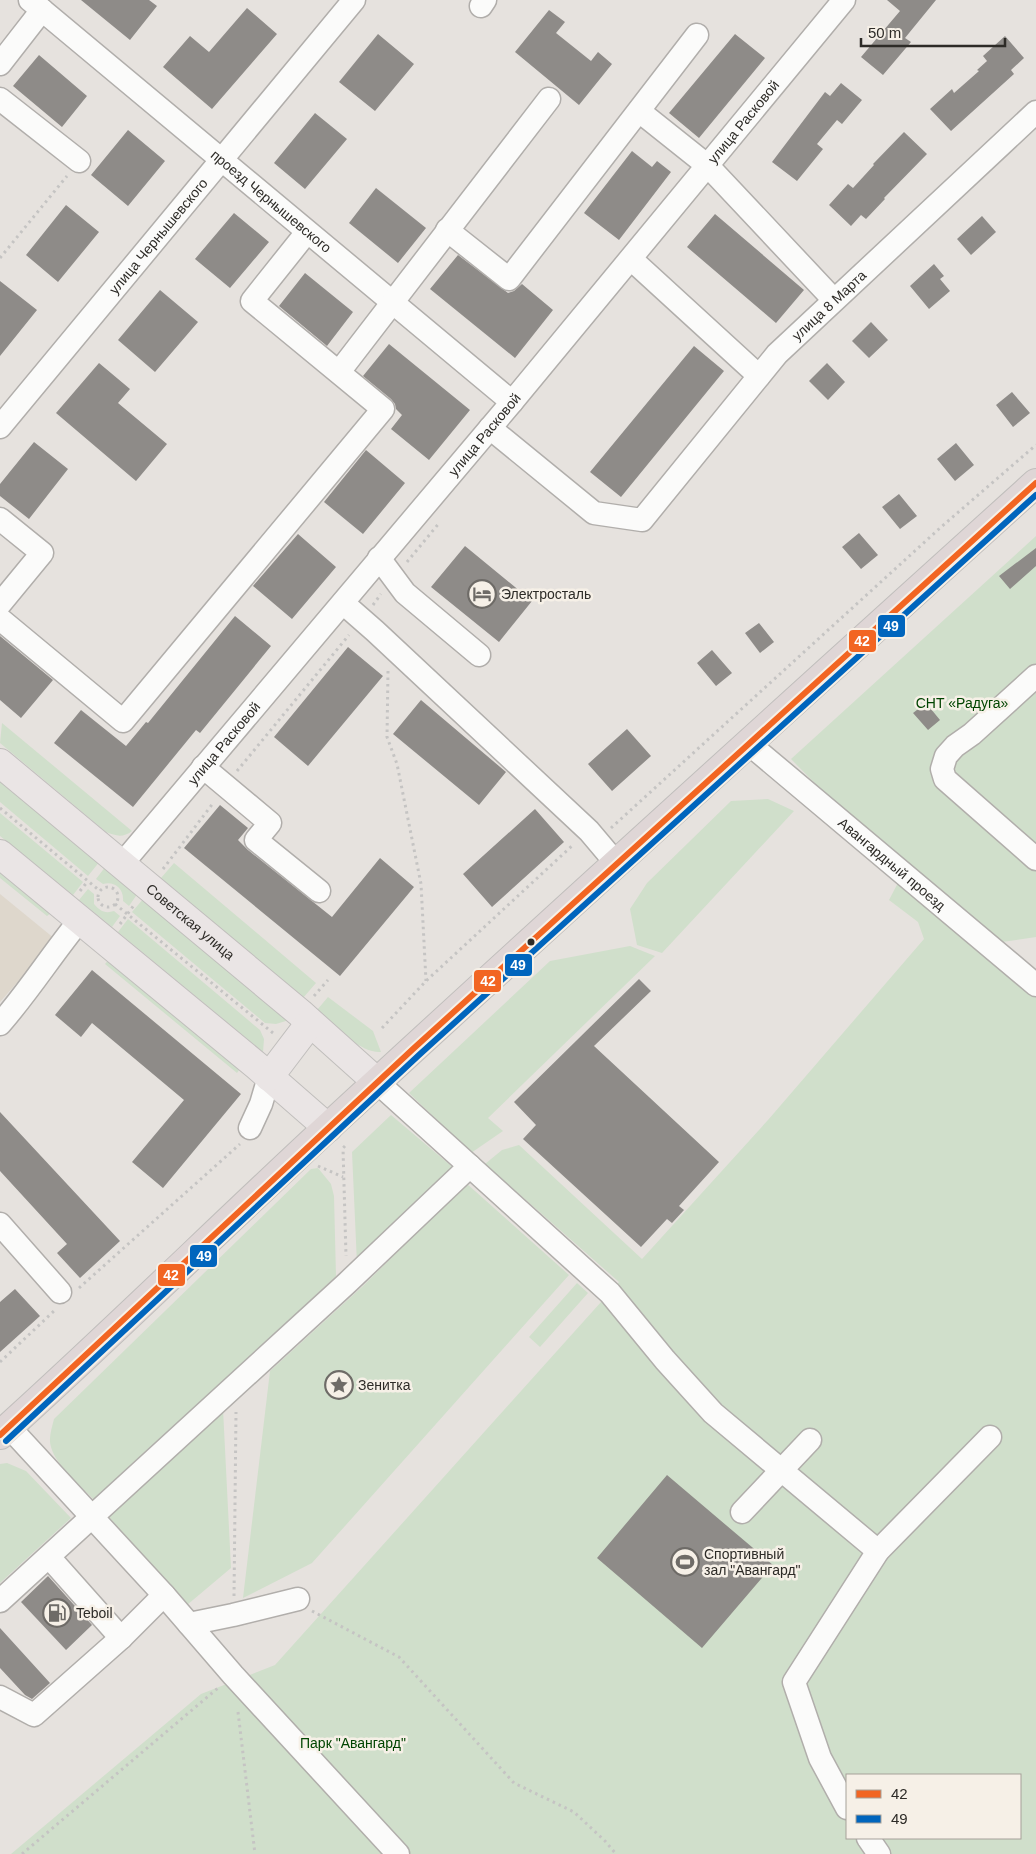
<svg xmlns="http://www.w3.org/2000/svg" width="1036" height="1854" font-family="Helvetica,sans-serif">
<rect width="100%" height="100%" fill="#e6e2de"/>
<path fill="#ded7cc" d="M0,894L55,939L0,1002Z"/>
<path fill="#d0dfcb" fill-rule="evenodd" d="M1036,536V937L1002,942L850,819L791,759Z
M2,723L132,831C123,838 116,836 106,832L0,743Z
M0,778L100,861L88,876L0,802Z
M768,799L794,811L662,953L637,945L630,909L647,883L731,801Z
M0,813L83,882L73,895L0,836Z
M174,863L316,983L303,998L161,878Z
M106,866L138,893L129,906L123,901C124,889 115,881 103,884L96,879Z
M0,871L51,913L47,916L0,878Z
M900,879L1036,994V1854H11L201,1694L275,1665L619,1282L485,1164L502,1150L519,1145L642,1259L768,1120L924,939L918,922L889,900ZM847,1775H1020V1838H847Z
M88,889L94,894V904C100,911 105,914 114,911L120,916L112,927L79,900Z
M144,898L289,1020L276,1024L265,1023L132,912Z
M128,919L260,1030L264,1039L263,1052L118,932Z
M630,946L655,956L488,1118L503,1131L471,1153L409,1093L550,961Z
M110,958L242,1066L237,1073L105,964Z
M328,997L373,1031L381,1052C360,1054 332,1023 317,1010Z
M391,1115L456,1170L357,1264L352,1152Z
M318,1168L331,1184L334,1196L336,1276L96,1502C82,1487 56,1466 51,1447C48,1438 52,1428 54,1419L311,1169Z
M466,1183L569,1275L312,1563L243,1598L270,1371L363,1286Z
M577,1283L588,1293L540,1347L529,1337Z
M223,1409L231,1568L187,1605L108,1516Z
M7,1463L26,1471L71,1518L0,1583V1464Z"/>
<path fill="#8e8b88" d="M81,0H149L157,6L130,40Z
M887,0H936L905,38L911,42L883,75L861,57L900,11Z
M247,8L277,34L212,109L163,67L190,36L209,52Z
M549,10L565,22L556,33L591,61L598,52L612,64L579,105L515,52Z
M378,34L414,64L375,111L339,82Z
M735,34L765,58L699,138L669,113Z
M1005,36L1024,58L1011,70L1014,74L951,131L930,109L952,89L954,93L979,71L977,70L987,61L983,56Z
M39,55L87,96L62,127L13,86Z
M841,83L862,100L842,124L837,120L817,144L823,149L797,181L772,162L825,92L830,96Z
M315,113L347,139L305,189L274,163Z
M128,130L165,161L128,206L91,175Z
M904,132L927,154L884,198L885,199L866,219L861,215L851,226L829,205L848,184L853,188L874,165L873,164Z
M632,151L652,167L657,161L671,172L619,240L584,213Z
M376,188L426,228L398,263L349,223Z
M66,205L99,232L58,282L26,255Z
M234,213L269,242L230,288L195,259Z
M715,214L804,290L776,323L687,247Z
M982,216L996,232L971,255L957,239Z
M458,255L508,293L514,291L522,284L553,310L515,358L430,289Z
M934,264L944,276L940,279L950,291L929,309L910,286Z
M305,273L353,312L327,346L279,306Z
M0,281L37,310L0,356Z
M160,290L198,322L155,372L118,340Z
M871,322L888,340L869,358L852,341Z
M389,344L470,410L429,460L391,429L402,415L396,409L395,404L391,399L363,376Z
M694,346L724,371L621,497L590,472Z
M99,363L130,389L118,403L167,444L136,481L56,413Z
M827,363L845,382L828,400L809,381Z
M1012,392L1030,413L1013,427L996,405Z
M34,442L68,469L29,519L0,496V484Z
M956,443L974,465L955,481L937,459Z
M366,450L405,483L363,534L324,502Z
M899,494L917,516L900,529L882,507Z
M859,533L878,555L861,569L842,547Z
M298,534L336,567L292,619L253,586Z
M465,546L532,601L499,642L431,587Z
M1036,548V566L1010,589L999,576Z
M235,616L271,646L200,733L196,730L133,807L54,743L81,710L126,746L146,722L148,723Z
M759,623L774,642L760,653L745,633Z
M0,636L53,680L21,718L0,700Z
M348,647L383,676L308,766L274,737Z
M712,650L732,673L716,686L697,663Z
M421,700L506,772L479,805L393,734Z
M926,703L940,720L928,730L913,713Z
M627,729L651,756L612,791L588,764Z
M220,805L248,828L238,840L248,850L332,917L380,858L414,887L340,976L184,848Z
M535,809L564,842L492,907L463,874Z
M92,970L241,1094L163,1188L132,1162L184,1100L92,1023L81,1037L55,1015Z
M639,979L651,991L594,1046L719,1162L679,1206L684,1210L672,1223L667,1219L641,1247L523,1139L536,1125L514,1102Z
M0,1112L120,1241L80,1278L57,1253L67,1244L0,1171Z
M15,1289L40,1316L0,1352V1302Z
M667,1475L773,1565L702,1648L597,1558Z
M48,1576L92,1625L66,1650L21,1602Z
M0,1628L50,1683L32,1699L25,1695L0,1668Z"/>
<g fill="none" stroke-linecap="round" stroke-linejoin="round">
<defs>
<g id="minor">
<path id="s1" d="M30,0L512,402"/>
<path d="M481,6L485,0"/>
<path d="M0,64L42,10"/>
<path d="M0,99L79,161"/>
<path d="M639,111L708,166L834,300"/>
<path d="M447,230L509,279L697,35"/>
<path d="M631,259L759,376"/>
<path d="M339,372L549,99"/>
<path id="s2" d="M0,427L354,0"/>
<path id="s3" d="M490,428L594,513L642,520L777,354L1036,112"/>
<path d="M0,519L42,553L0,604"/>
<path d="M379,558L405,593L479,655"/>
<path d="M343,603L375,631L589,831L616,863"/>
<path d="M0,619L123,721L383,409L252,301L307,232"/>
<path d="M1036,676L972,734L955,746L946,756L942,769L945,779L1036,859"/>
<path id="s4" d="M748,743L1036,985"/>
<path d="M203,767L270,823L256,840L319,891"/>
<path id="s5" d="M122,864L512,402L844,0"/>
<path d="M0,1024C29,991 52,954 80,920"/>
<path d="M377,1082L610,1293L665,1360L713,1413L878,1551"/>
<path d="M250,1128L261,1104L269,1077"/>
<path d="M0,1224L60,1292"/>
<path d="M9,1427L164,1595L233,1675L398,1854"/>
<path d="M742,1512L810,1440"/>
<path d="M49,1557L121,1638"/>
<path d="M0,1601L347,1283L470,1166"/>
<path d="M189,1624L233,1615L298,1599"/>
<path d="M0,1697L34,1715L121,1638L164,1595"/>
<path d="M847,1808L820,1758L794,1682L878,1551L990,1437"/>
<path d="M868,1838L879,1854"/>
</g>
<g id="major">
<path id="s6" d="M0,763L300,1013L377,1082"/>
<path d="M0,854L257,1066L328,1128"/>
<path d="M269,1077L310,1023"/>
</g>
<path id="highway" d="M0,1435C110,1336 216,1231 325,1130C560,913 798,698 1036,483"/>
</defs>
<use href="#minor" stroke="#b1aeab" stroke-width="25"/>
<use href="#major" stroke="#c0bebc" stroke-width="30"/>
<use href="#highway" stroke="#c0bebc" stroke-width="30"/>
<path stroke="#c5c4c3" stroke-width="3" stroke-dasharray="2.5 4" stroke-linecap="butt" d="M0,258L67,176
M407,562L440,522
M373,605L381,594
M388,671L387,737L397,764L421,884L426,981
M237,771L349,635
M0,808L100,891
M611,828L940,528L1036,445
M163,869L214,802
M98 897a10 10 0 1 1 20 0a10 10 0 1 1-20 0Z
M80,891L88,881
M115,904L273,1033
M120,924L134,905
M314,996L328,980
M382,1028L426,981L574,844
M345,1146L343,1148L346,1256
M318,1166L343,1177
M79,1288L240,1144
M0,1362L54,1311
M234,1596L236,1412
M312,1611L399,1657L514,1783L574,1812L605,1841L616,1854
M238,1712L255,1854
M22,1854L218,1688"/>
<use href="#minor" stroke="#fbfbfa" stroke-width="22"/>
<use href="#major" stroke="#eae5e5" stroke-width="28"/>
<use href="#highway" stroke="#dfd6d6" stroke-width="28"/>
<defs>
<path id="bus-1" d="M0,1435L413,1049L1036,483"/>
<path id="bus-2" d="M6,1441L419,1055L1036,495"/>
</defs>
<use href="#bus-1" stroke="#f6f0e7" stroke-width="10"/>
<use href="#bus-2" stroke="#f6f0e7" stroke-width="10"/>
<use href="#bus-1" stroke="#f26522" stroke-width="6"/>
<use href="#bus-2" stroke="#0065bd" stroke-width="6"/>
</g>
<defs>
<symbol id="hotel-ring" viewBox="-11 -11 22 22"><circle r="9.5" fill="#f6f0e7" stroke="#6e6b67" stroke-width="1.5"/><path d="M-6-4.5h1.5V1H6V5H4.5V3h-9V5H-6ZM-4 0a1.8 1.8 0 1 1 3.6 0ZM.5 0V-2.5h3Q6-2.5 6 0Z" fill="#6e6b67"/></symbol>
<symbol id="sight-ring" viewBox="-11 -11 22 22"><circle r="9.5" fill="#f6f0e7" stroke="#6e6b67" stroke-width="1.5"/><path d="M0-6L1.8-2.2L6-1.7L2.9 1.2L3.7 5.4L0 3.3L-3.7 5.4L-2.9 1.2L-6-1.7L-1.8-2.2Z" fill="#6e6b67"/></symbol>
<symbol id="stadium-ring" viewBox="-11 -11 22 22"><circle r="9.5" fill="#f6f0e7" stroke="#6e6b67" stroke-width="1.5"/><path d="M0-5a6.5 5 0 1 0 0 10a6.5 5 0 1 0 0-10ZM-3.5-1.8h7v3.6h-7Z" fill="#6e6b67"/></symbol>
<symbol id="fuel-ring" viewBox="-11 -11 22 22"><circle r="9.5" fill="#f6f0e7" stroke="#6e6b67" stroke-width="1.5"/><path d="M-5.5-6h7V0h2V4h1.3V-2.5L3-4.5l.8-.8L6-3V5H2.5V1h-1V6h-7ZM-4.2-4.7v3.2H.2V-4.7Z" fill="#6e6b67"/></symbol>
</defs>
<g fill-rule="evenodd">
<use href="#hotel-ring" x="466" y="578" width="32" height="32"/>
<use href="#sight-ring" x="323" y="1369" width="32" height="32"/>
<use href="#stadium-ring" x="669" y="1546" width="32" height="32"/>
<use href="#fuel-ring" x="41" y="1597" width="32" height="32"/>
</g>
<circle fill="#2d2b27" stroke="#f6f0e7" stroke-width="2" cx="531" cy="942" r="4.5"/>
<g text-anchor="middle" stroke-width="5" stroke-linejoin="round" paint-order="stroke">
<g font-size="14" fill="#2d2b27" stroke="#f6f0e7">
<text dy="5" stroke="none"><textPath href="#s5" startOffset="968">улица Расковой</textPath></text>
<text dy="5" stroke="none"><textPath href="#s1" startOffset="314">проезд Чернышевского</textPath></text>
<text dy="5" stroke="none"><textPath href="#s2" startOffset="248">улица Чернышевского</textPath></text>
<text dy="5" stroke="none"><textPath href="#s3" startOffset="468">улица 8 Марта</textPath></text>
<text dy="5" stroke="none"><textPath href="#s5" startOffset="562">улица Расковой</textPath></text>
<text dy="5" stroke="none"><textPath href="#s5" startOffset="158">улица Расковой</textPath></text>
<text dy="5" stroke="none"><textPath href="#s4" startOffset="188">Авангардный проезд</textPath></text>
<text dy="5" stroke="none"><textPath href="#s6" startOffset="248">Советская улица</textPath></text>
</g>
<g font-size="14" fill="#2d2b27" stroke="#f6f0e7" text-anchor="start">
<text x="501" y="599">Электросталь</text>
<text x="358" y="1390">Зенитка</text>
<text x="704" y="1559">Спортивный<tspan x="704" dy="16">зал "Авангард"</tspan></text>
<text x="76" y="1618">Teboil</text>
</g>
<g font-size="14" fill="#004401" stroke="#f6f0e7">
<text x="962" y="708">СНТ «Радуга»</text>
<text x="353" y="1748">Парк "Авангард"</text>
</g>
</g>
<g stroke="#f6f0e7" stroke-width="2">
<rect x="877" y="614" width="29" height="24" rx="5" fill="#0065bd"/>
<rect x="848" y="629" width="29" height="24" rx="5" fill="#f26522"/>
<rect x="504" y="953" width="29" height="24" rx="5" fill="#0065bd"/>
<rect x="473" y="969" width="29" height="24" rx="5" fill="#f26522"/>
<rect x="189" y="1244" width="29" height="24" rx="5" fill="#0065bd"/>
<rect x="157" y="1263" width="29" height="24" rx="5" fill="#f26522"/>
</g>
<g font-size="14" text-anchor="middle" font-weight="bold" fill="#fff">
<text x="891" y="631">49</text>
<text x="862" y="646">42</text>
<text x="518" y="970">49</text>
<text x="488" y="986">42</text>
<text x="204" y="1261">49</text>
<text x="171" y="1280">42</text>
</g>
<rect x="846" y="1774" width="175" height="65" fill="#f6f0e7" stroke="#a6a19a"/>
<rect x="856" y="1790" width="25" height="8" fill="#f26522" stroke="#a6a19a"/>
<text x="891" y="1799" font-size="15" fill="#2d2b27">42</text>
<rect x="856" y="1815" width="25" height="8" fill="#0065bd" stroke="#a6a19a"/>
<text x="891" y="1824" font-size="15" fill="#2d2b27">49</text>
<path d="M861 38v8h144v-8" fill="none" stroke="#2d2b27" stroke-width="2.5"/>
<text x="868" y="38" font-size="15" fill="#2d2b27" stroke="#f6f0e7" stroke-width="4" paint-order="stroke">50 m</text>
</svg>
